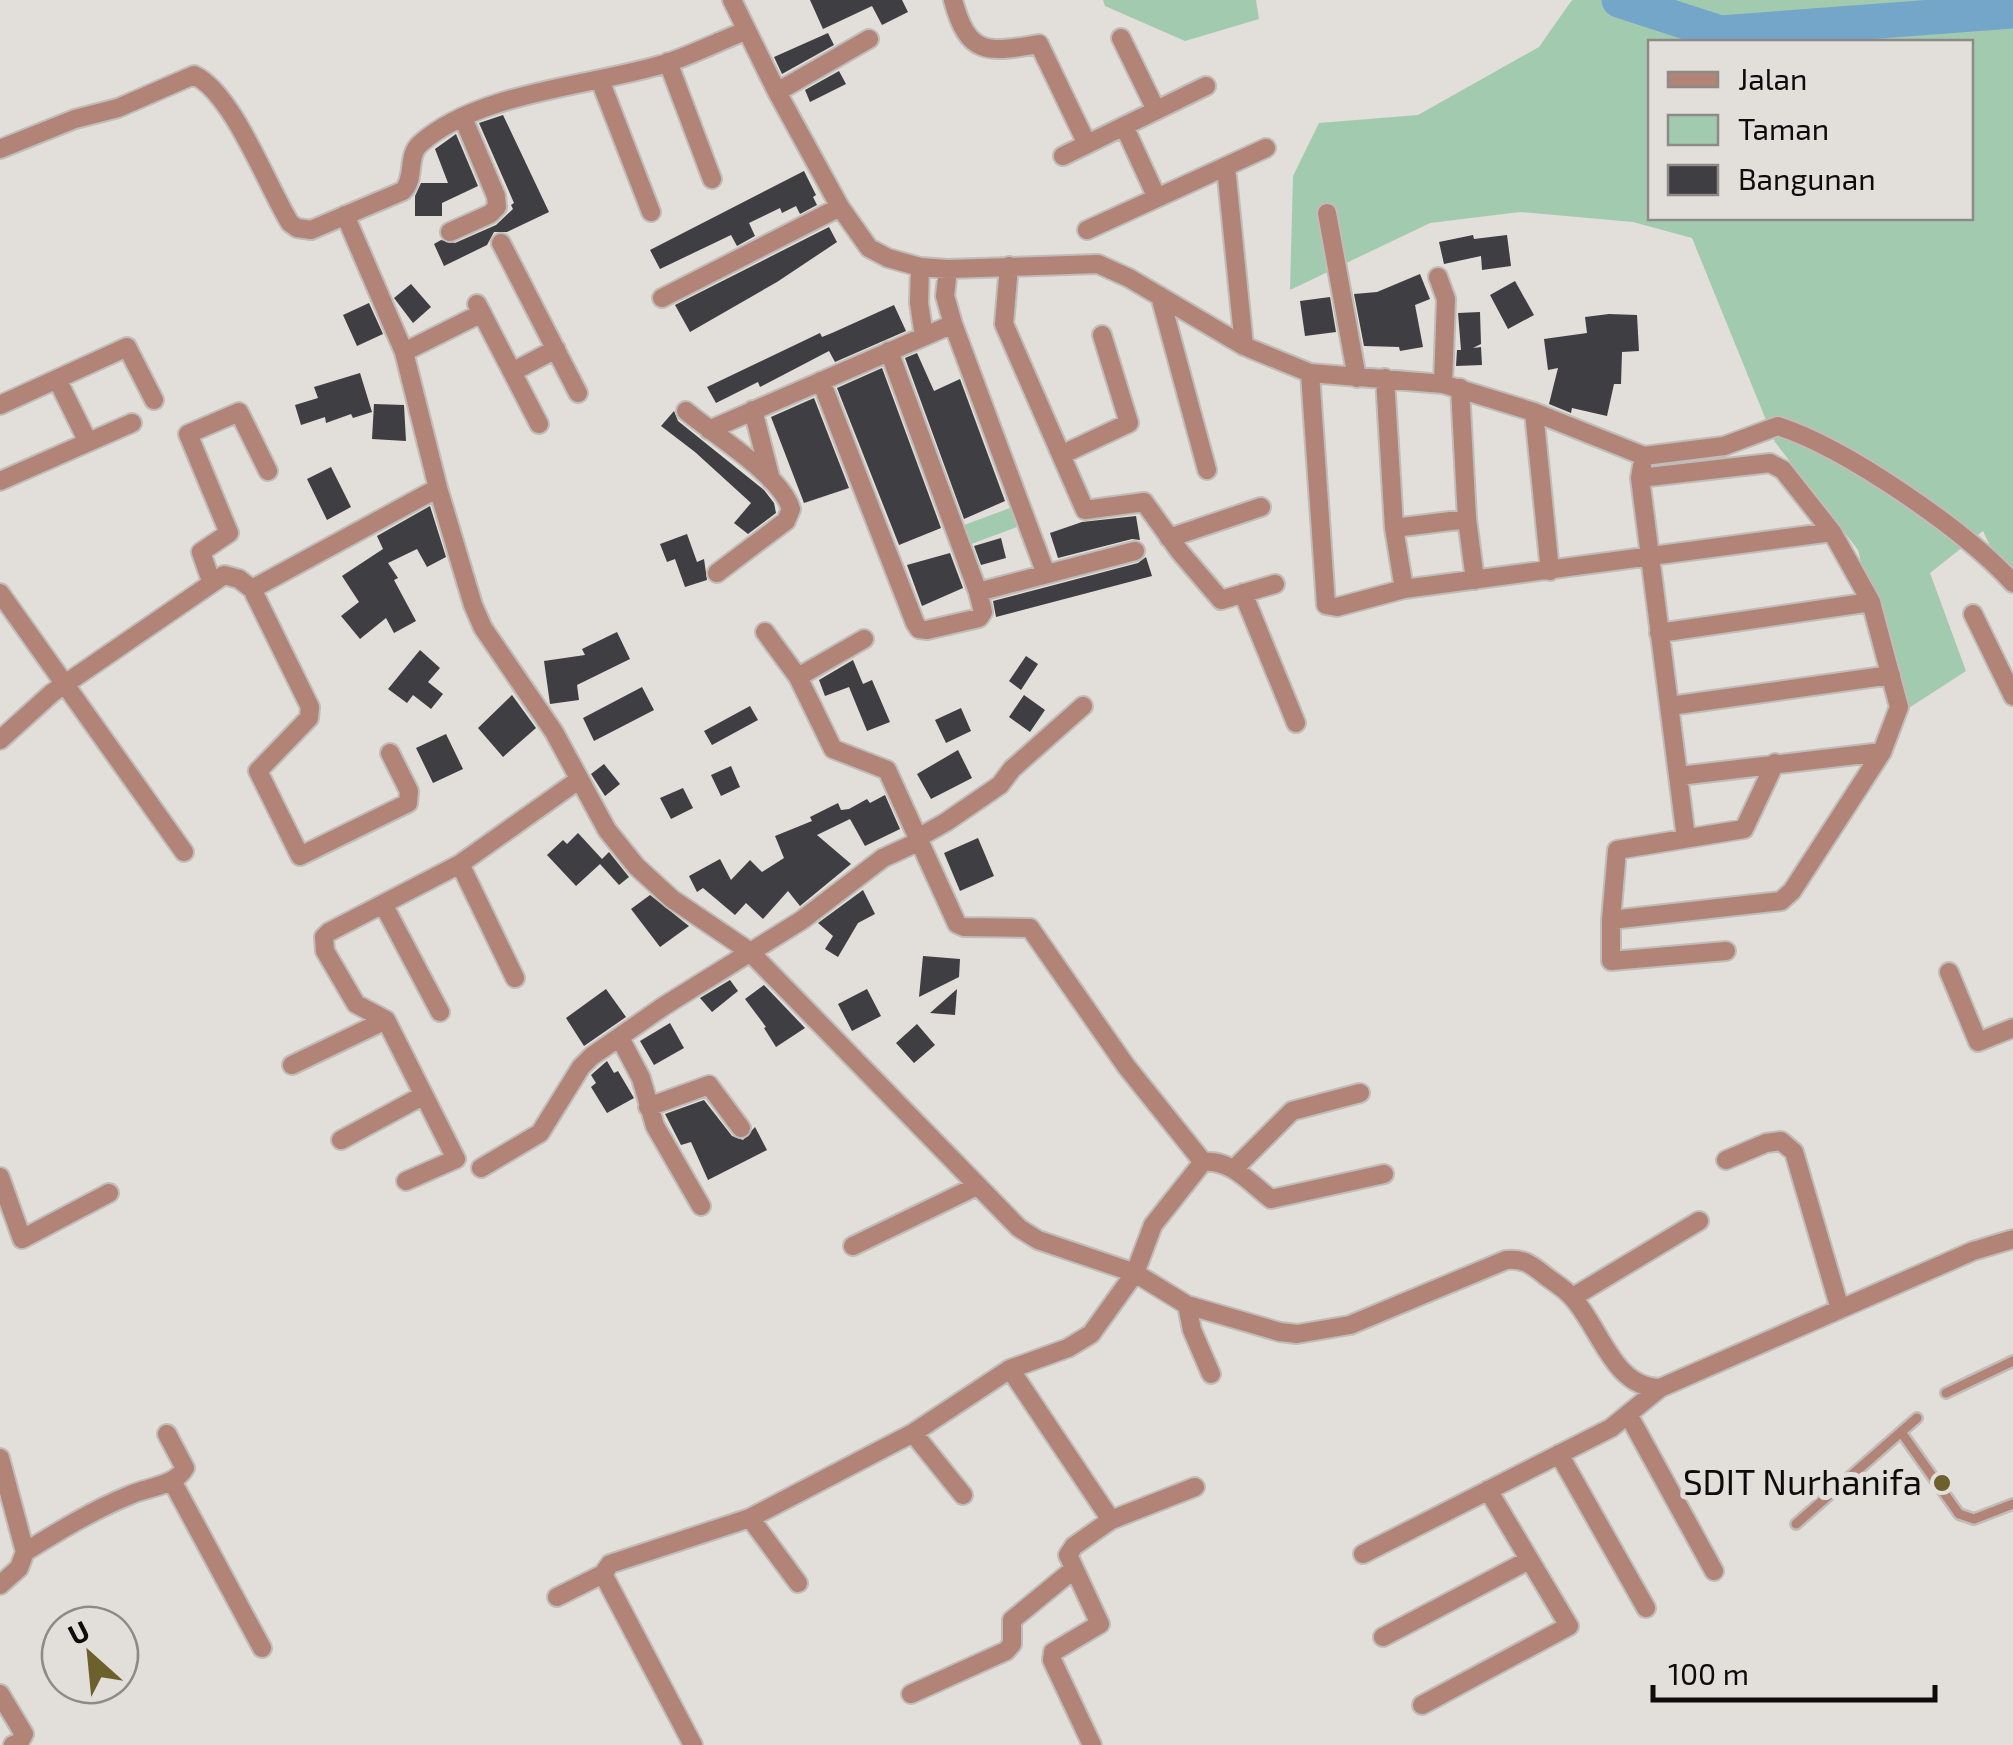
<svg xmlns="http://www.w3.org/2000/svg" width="2013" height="1745" font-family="'Exo 2',sans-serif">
<rect width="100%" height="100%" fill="#e2ded9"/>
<path fill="#a2caaf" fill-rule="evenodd" d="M1103,0H1256L1259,19L1185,41L1105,6Z
M1572,0H2013V594L1983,531L1930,573L1966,671L1898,715L1858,550L1775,442L1692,238L1633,222L1520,212L1430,223L1290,290L1293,176L1319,123L1418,115L1539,47ZM1650,42H1970V218H1650Z
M1010,508L1017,527L963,547L956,528Z"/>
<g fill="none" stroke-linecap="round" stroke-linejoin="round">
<path stroke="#74a6ca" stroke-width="35" d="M1619,0L1720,33L2013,11"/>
</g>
<path fill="#3e3e43" d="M810,0H902L908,12L882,25L872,6L823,29Z
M828,33L834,45L782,74L774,57Z
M839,71L846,84L810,102L805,90Z
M503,115L549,212L507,232H494L487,245L444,266L434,244L441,240L455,243L496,225L513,209L511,205L514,203L479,123Z
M456,134L478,186L442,203V216H415V196L421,183H448L435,149Z
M804,171L816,195L813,197L817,205L800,214L796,206L782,213L780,208L749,223L755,236L737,246L731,235L660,269L650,250Z
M829,227L837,242L777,282L690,332L675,305Z
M1473,235L1474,239L1507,235L1511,266L1482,270L1481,256L1444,264L1439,242Z
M1420,274L1430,299L1415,305L1423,347L1400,351L1399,347L1364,346L1354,294L1377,292Z
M1515,281L1534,315L1508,329L1490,295Z
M411,284L431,307L413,323L394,298Z
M1330,297L1336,332L1305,336L1300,301Z
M369,303L383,334L357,346L343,315Z
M894,305L906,331L835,362L829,351L760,387L758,382L716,403L707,387L820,333L822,337L832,333Z
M1480,312L1481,344L1473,348L1481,347L1482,365L1456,366L1457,350H1461L1458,313Z
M1609,314L1637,315L1639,351L1622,352L1621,384H1614L1607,416L1572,408L1571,413L1549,404L1558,368L1548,370L1544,339L1587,333L1585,317Z
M917,353L934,391L960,379L1005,501L964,519L905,358Z
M882,368L941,528L899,545L837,388Z
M360,373L372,412L353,418L351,414L326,423L325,417L301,425L295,405L318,398L314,387Z
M814,398L849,488L804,503L771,417Z
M374,404L404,405L406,441L372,439Z
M674,411L678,421L764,490L774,503L776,513L748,534L734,523L751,503L695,452L661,426Z
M331,467L351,507L327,520L307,479Z
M430,506L446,557L427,567L417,549L388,563L398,578L394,580L416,621L394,633L386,618L360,639L341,616L359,602L342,576L383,549L377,536Z
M1136,516L1140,540L1132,539L1058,558L1050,533L1082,522Z
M687,534L697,562L704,559L707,580L685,587L675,559L667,562L660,544Z
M1001,538L1006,558L981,565L974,546Z
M950,553L963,588L922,606L907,565Z
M1146,557L1152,576L996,617L993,601L1138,563Z
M617,632L630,659L577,685L579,700L550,704L544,661L585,655L582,649Z
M420,650L440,668L428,682L443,694L431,709L413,695L407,703L388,689Z
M1026,656L1038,664L1021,690L1009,681Z
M853,660L863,684L872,680L890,722L867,731L849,687L825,696L819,680Z
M642,687L654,710L594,741L583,718Z
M512,695L536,728L503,757L478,728Z
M1024,695L1045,710L1030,732L1009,717Z
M750,706L758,720L712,745L704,731Z
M961,708L971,731L946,743L935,720Z
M446,734L463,769L433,783L416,748Z
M958,750L972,778L931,799L917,774Z
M604,764L620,784L605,796L591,774Z
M731,766L740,787L721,796L711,775Z
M683,788L693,808L671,819L660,798Z
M885,795L900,829L865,846L850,819L817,835L851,864L800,906L788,891L763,919L746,903L735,915L703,888L697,892L689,876L720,859L731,880L750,860L762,872L784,858L775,836L812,821L810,817L838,803L841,810L849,809L867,799L870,803Z
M578,833L602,859L609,852L629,877L619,885L600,864L576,886L547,855L563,840L567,844Z
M978,838L994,876L960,891L944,853Z
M863,890L875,914L858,923L838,957L825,949L833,936L818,923Z
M650,895L689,926L660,947L631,909Z
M923,956L960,959L959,977L919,997Z
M730,980L738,991L712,1012L700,998Z
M764,985L805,1028L776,1047L764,1028L766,1027L745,999Z
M606,989L626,1017L584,1046L566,1018Z
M867,989L881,1016L852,1031L838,1004Z
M957,989L955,1015L930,1013Z
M670,1023L684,1048L654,1065L640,1041Z
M917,1024L935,1045L914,1063L896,1043Z
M607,1061L614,1073L618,1071L634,1098L607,1113L591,1087L596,1083L591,1075Z
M704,1100L732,1136L743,1140L755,1127L767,1150L708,1180L691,1142L681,1145L665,1114Z"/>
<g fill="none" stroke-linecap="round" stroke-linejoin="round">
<defs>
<path id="service" d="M1946,1393L2013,1361
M1901,1432L1959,1514L1974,1519L2013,1504
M1796,1524L1917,1418"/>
<path id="minor" d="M732,0L777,92L840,207L869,248L888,258L920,267L948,269L1098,264L1129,278L1244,346L1310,373L1443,384L1534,412L1644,456L1724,446L1778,426C1846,448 1965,530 2013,583
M953,0C968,56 987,53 1039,44L1087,144
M1121,38L1156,110
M668,62L712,179
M600,80L651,212
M777,92L869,39
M1124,126L1157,198
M0,149L75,119L118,108L194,75C233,93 267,186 290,223L297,228L311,230L403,191C416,178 406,155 421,143C480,91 594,86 667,63C694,54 720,41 745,31
M1063,156L1206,86
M1226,167L1244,346
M1327,213L1357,378
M345,215L404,352L438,488L473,605L483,628L554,732L607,830L636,866L672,899L749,951L1019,1228L1038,1240L1135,1273L1187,1305L1280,1332L1297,1334L1350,1325L1506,1260C1525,1258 1533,1266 1547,1277C1555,1283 1565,1289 1572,1297C1600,1327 1613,1388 1660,1388L1973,1251L2013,1239
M1087,230L1266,148
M450,232L490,214L497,207L496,196L463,118
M501,243L578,393
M1009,266L1004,324L1085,510L1144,502L1180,552L1221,600L1275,584
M920,267L919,303L924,336
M948,269L945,296L953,324L1046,574
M1438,277L1446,299L1443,384
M1160,296L1207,470
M662,298L840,207
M477,304L539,424
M404,352L482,313
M512,372L556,349
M1310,373L1326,605L1337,607L1404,589L1832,532
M1385,378L1394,528L1404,589
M57,379L88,442
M821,381L915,623L919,629L927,630L979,618L983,612L978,592L889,351
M1460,388L1467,519L1475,580
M0,405L127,347L154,400
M753,410L771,480
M686,411C714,435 781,475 791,509L786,521L717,573
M1534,412L1550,571
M709,430L953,324
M1061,455L1129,423L1102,335
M1642,466L1640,478L1686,838
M1640,478L1770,463L1783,470L1832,532L1871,602L1899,707L1882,752L1792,891L1781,901L1611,920L1617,850L1744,829L1775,763
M0,481L132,423
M1394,528L1467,519
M1169,538L1261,507
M211,581L201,552L229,533L188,434L239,412L268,471
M252,589L438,488
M978,592L1135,551
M0,593L184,852
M1243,593L1296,723
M1973,614L2013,696
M765,632L798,677L833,749L887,770L957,924L964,927L1030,928L1126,1066L1203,1162C1231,1159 1250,1183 1271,1199L1384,1174
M1659,633L1871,602
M798,677L864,639
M1670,706L1891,675
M0,740L52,693L224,575L239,579L252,589L310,707L309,718L258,771L300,856L408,803L409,791L390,753
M1679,776L1882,752
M916,839L946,822L1000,785L1012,769L1083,706
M460,864L515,978
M383,904L440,1012
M1611,920V961L1726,951
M1949,972L1978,1042L2013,1028
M620,1038L641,1078L655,1126L701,1206
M292,1065L386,1020
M648,1107L709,1085L741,1128
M341,1140L424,1095
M1726,1160L1766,1143L1781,1141L1794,1152L1840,1309
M481,1168L540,1133L581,1067L592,1056L664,1006L802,920L883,858L918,842
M1234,1169L1292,1111L1360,1093
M0,1177L22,1239L109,1193
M406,1181L456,1159L386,1020L356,1004L325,951L324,937L329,932L460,864L577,781
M853,1246L977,1186
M1573,1297L1699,1221
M1187,1305L1192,1330L1211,1374
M1010,1369L1111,1520L1074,1546L1068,1555L1100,1624L1053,1652L1052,1660L1092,1745
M1629,1416L1714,1571
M913,1433L963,1495
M1559,1454L1646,1608
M0,1458L25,1552L19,1568L0,1585
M172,1481L262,1648
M750,1518L798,1583
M1111,1520L1195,1487
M25,1552C59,1531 93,1510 130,1495C148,1487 175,1486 185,1468L167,1434
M1363,1554L1611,1428L1660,1388
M603,1574L693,1745
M557,1597L603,1574L610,1564L750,1518L913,1433L1010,1369L1068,1348L1091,1334L1135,1273L1153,1225L1203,1162
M1383,1637L1529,1560
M0,1694L24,1734L19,1743L13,1745
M911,1694L1006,1651L1012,1644V1620L1074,1569
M1422,1705L1569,1626L1488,1490"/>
</defs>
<use href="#service" stroke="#c0bcb8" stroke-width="14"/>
<use href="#minor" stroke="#c0bcb8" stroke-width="22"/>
<use href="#service" stroke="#b28377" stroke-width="9"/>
<use href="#minor" stroke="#b28377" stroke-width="18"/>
</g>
<circle fill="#6c602d" stroke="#e2ded9" stroke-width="4" cx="1942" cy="1483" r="10"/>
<g text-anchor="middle" stroke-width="10" stroke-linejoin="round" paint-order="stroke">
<g font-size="35" fill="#0d0c0b" stroke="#e2ded9" text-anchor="end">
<text x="1922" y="1495">SDIT Nurhanifa</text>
</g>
</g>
<rect x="1648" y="40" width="325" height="180" fill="#e2ded9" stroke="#8d8a87" stroke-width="2.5"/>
<rect x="1668" y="72" width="50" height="15" fill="#b28377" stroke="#8d8a87" stroke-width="2.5"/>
<text x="1738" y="90" font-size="30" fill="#0d0c0b">Jalan</text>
<rect x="1668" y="115" width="50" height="30" fill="#a2caaf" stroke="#8d8a87" stroke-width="2.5"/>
<text x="1738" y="140" font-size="30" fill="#0d0c0b">Taman</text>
<rect x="1668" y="165" width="50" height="30" fill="#3e3e43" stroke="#8d8a87" stroke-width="2.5"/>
<text x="1738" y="190" font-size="30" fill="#0d0c0b">Bangunan</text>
<g transform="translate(90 1655) rotate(333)"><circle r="48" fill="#e2ded9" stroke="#8d8a87" stroke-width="2.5"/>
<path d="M0-8L18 38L0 25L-18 38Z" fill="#6c602d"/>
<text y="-15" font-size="28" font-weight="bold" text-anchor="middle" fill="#0d0c0b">U</text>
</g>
<path d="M1653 1685v15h282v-15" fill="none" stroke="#0d0c0b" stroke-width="5"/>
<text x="1668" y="1685" font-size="30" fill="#0d0c0b" stroke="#e2ded9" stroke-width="8" paint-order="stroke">100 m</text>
</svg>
